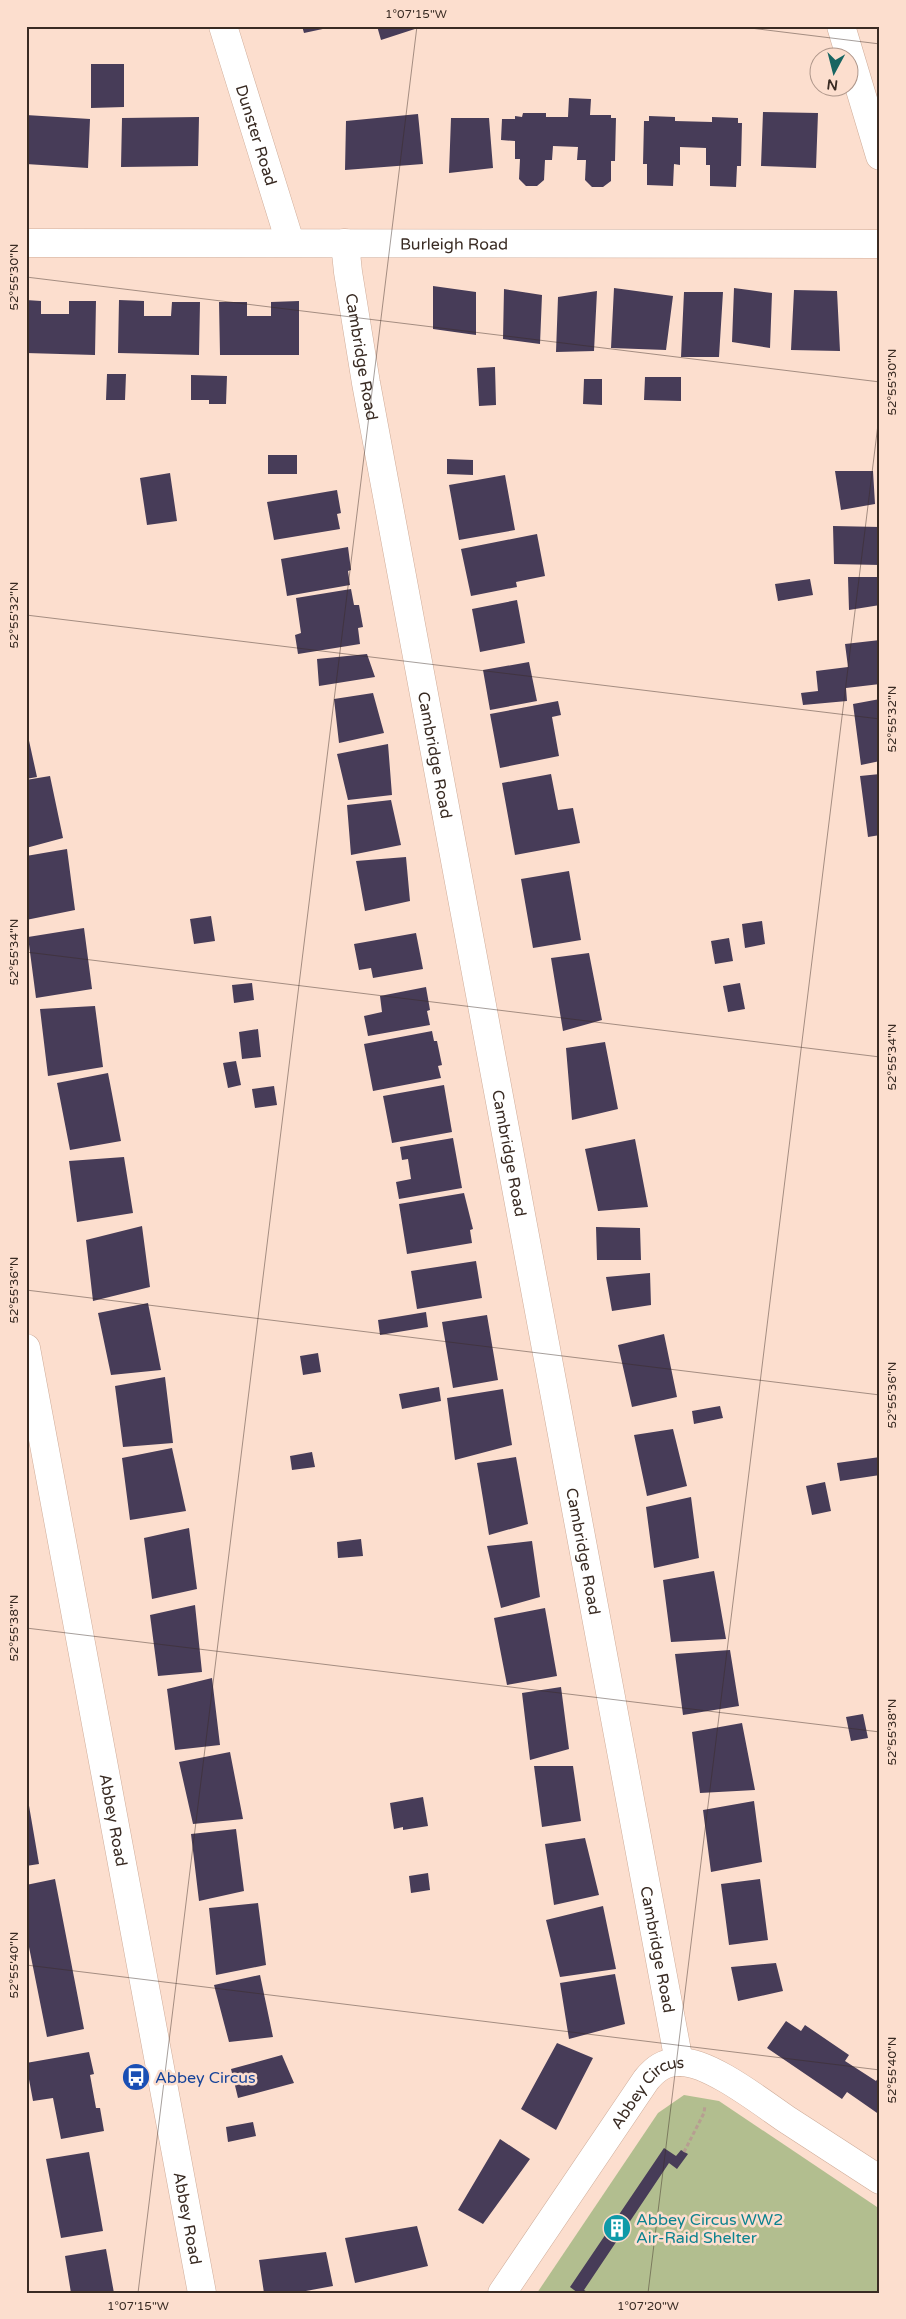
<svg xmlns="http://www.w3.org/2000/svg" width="906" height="2319" font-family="'Varela Round',sans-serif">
<rect width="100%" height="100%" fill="#fcdece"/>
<path fill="#b2be8f" d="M684,2095L719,2101L880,2209V2293H537L658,2113Z"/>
<path fill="#473c58" d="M302,26H332V27L304,33Z
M377,26H421V27L381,40Z
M91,64H124V107L91,108Z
M569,98L591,99L590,115H611V118H616L615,161H611V181L603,187H592L585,180L586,160H577L578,147L553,146L552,160H545L544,180L537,186H526L519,179L520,159H515V141L501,140L502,119H515V116L522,117L523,113H546V117H568Z
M763,112L818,113L816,168L761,166Z
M418,114L423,164L345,170L346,121Z
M26,115L90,119L88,168L26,164Z
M649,116L675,117V121L712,122V117L738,118V123H742L741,166H737L736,187L710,186V165H706V148L680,147V165L674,164L673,186L647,185V164H643L644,121H649Z
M199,117L198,166L121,167L122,118Z
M451,118H489L493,168L449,173Z
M433,286L476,292V335L433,329Z
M614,288L673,296L666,350L611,348Z
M734,288L772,293L770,348L732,342Z
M504,289L542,295L540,344L503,339Z
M794,290L837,291L840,351L791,350Z
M597,291L594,351L556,352L558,297Z
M684,292H723L719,357H681Z
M26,300L41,301V314H69V301H96L95,355L26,353Z
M119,300L144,301V316H171L172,302H200L199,355L118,353Z
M299,301V355H220L219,302H247V316H271V302Z
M495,367L496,405L479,406L477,368Z
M107,374H126L125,400H106Z
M191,375L227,376L226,404H209V400H191Z
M645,377H681V401L644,400Z
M584,379H602V405L583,404Z
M268,455H297V474H268Z
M447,459L473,460V475L447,474Z
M835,471H873L875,504L841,510Z
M170,473L177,521L147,525L140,478Z
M505,475L515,530L459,540L449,485Z
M337,490L341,513L337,514L340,529L274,540L267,502Z
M833,526L880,527V565L834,564Z
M537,534L545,576L516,582L517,587L471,596L461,549Z
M348,547L351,570L348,571L350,585L287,596L281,559Z
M848,577H880V605L849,610Z
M810,579L813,595L778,601L775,584Z
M351,589L354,605H359L363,627L358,628L360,644L298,654L295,635L301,633L296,598Z
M517,600L525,643L480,652L472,609Z
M880,640V684L846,688L847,701L803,705L801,693L818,691L816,671L848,667L845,644Z
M367,654L375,677L319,686L317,659Z
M529,662L537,701L490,710L483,670Z
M373,693L384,733L339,743L334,699Z
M880,699V761L861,765L853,704Z
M558,701L561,715L552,717L559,756L500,768L490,714Z
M26,727L37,777L26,779Z
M388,744L392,795L348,800L337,754Z
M551,774L558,810L573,808L580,843L515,855L502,783Z
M880,774V835L868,837L860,776Z
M50,776L63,838L26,848V780Z
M391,800L401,845L351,855L347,805Z
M67,849L75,910L26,920V856Z
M406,857L410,901L365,911L356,861Z
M569,871L581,940L533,948L521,879Z
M211,916L215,941L194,944L190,919Z
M762,921L765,944L745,948L742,924Z
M84,928L92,989L36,998L28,937Z
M416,933L423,969L373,978L371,968L359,970L354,944Z
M729,938L733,961L715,964L711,941Z
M589,953L602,1020L563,1031L551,958Z
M252,983L254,1000L234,1003L232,985Z
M740,983L745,1009L728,1012L723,986Z
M426,987L430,1010L427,1011L430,1025L368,1036L364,1016L382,1012L380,996Z
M95,1006L103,1067L48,1076L40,1009Z
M258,1029L261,1057L242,1059L239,1032Z
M432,1031L434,1041H437L442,1065L438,1066L441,1078L373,1091L364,1044Z
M605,1042L618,1109L572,1120L566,1048Z
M236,1061L241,1085L228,1088L223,1063Z
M108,1073L121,1141L70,1150L57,1083Z
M444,1085L452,1132L392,1143L383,1096Z
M274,1086L277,1105L255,1108L252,1089Z
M453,1138L462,1188L399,1199L396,1182L411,1179L408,1159L402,1160L400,1147Z
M635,1139L648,1207L598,1211L585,1149Z
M124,1157L133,1213L77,1222L69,1161Z
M464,1193L473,1229L470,1230L472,1243L407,1254L399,1204Z
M142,1226L150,1287L93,1301L86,1240Z
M596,1227L640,1228L641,1260H597Z
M476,1261L482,1298L417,1309L411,1271Z
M650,1273L651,1305L612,1311L606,1277Z
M148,1303L161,1370L111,1375L98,1313Z
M426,1312L428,1327L380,1335L378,1320Z
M487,1315L498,1380L453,1388L442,1322Z
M664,1334L677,1397L632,1407L618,1345Z
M318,1353L321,1372L303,1375L300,1356Z
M165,1377L173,1443L123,1447L115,1386Z
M439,1387L441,1401L402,1409L399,1394Z
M503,1389L512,1445L455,1460L447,1398Z
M720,1406L723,1418L694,1424L692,1411Z
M673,1429L687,1486L647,1496L634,1435Z
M172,1448L186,1511L130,1520L122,1458Z
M312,1452L315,1467L292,1470L290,1456Z
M516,1457L528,1524L489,1535L477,1463Z
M880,1457V1475L840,1481L837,1463Z
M825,1482L831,1511L812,1515L806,1486Z
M691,1497L699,1558L654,1568L646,1507Z
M189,1528L197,1589L152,1599L144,1538Z
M361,1539L363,1556L338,1558L337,1542Z
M532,1541L540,1597L501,1608L487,1546Z
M714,1571L726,1639L671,1642L663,1580Z
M195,1605L202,1672L158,1676L150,1615Z
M545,1608L557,1676L507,1685L494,1618Z
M730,1650L739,1706L683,1715L675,1654Z
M212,1678L220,1745L175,1750L167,1689Z
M561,1687L569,1749L530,1760L522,1693Z
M863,1714L868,1738L851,1741L846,1717Z
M742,1723L755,1790L700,1793L692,1732Z
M230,1752L243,1819L193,1824L179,1762Z
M534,1766H573L581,1821L542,1827Z
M27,1794L39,1864L26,1866V1795Z
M423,1797L428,1826L403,1830V1827L394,1829L390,1803Z
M754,1801L762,1862L711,1872L703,1810Z
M236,1829L244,1891L199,1901L191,1834Z
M585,1838L599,1895L554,1905L545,1844Z
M428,1873L430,1890L411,1893L409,1876Z
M55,1879L84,2029L47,2037L26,1932V1885Z
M760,1879L768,1940L729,1945L721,1884Z
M258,1903L266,1965L216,1975L209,1908Z
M603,1906L616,1969L560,1977L546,1920Z
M776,1963L783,1991L738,2001L731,1967Z
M615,1974L625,2024L569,2039L560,1983Z
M260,1975L273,2037L229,2042L214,1985Z
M786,2021L801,2031L805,2025L849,2055L845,2061L876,2081L880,2075V2115L847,2092L842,2099L767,2048Z
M557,2043L593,2058L556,2130L521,2109Z
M89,2052L94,2074L90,2075L96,2108H100L104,2131L61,2139L53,2098L33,2101L26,2063Z
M282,2055L294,2083L238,2098L231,2069Z
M253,2122L256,2136L228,2142L226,2127Z
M500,2139L530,2159L483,2224L458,2210Z
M664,2148L676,2156L681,2150L688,2154L677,2169L669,2163L584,2290L589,2293H578L570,2287Z
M89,2152L103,2231L61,2238L46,2159Z
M417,2226L428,2266L355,2283L345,2238Z
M106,2249L114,2293H71L65,2256Z
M326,2252L333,2286L295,2293H264L259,2260Z"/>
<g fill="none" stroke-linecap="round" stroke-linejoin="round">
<defs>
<g id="minor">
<path id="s1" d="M223,26L290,242"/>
<path id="s2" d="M26,243L880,244"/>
<path id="s3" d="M345,243L348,272L366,383L679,2062"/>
<path id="s4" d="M26,1348L202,2293"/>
<path id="s5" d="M502,2293L646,2080C655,2069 664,2062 679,2062C709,2061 761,2102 786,2119C817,2139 849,2160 880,2180"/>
</g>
<path id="tertiary" d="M841,26L880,156"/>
</defs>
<use href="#minor" stroke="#cfac99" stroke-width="29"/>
<use href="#tertiary" stroke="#cfac99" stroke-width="29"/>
<path stroke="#b79e91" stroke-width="3" stroke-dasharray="4 2.5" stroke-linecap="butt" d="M684,2152L704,2113L705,2105"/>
<use href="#minor" stroke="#fff" stroke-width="28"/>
<use href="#tertiary" stroke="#fff" stroke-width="28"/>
</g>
<path fill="none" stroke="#392b23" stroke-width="1" stroke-opacity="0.45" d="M734,26L880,44M26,277L880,382M26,615L880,719M26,952L880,1057M26,1290L880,1395M26,1628L880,1732M26,1965L880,2070M138,2293L417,26M648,2293L880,408"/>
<defs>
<symbol id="bus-disc" viewBox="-11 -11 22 22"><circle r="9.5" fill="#1a4fb4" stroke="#fcdece"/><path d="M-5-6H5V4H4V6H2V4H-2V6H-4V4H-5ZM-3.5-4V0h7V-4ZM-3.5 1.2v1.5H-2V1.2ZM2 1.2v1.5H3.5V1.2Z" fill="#fff"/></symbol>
<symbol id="building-disc" viewBox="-11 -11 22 22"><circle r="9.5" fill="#0f9aa8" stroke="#fcdece"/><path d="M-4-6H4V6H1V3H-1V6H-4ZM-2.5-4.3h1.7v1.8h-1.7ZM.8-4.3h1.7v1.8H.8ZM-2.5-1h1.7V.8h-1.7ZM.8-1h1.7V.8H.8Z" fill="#fff"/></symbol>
</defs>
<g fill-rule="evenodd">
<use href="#bus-disc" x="120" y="2061" width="32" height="32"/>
<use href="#building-disc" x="601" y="2212" width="32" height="32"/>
</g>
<g text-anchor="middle" stroke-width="5" stroke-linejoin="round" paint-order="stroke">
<g font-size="16" fill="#392b23" stroke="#fcdece">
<text dy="6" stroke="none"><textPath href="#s1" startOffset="114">Dunster Road</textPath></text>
<text dy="6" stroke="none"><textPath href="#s2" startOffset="428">Burleigh Road</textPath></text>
<text dy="6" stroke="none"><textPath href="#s3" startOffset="115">Cambridge Road</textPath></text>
<text dy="6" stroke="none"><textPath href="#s3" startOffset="520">Cambridge Road</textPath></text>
<text dy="6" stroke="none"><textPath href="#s3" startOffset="925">Cambridge Road</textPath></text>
<text dy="6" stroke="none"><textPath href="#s3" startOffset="1330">Cambridge Road</textPath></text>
<text dy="6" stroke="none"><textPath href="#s4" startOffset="480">Abbey Road</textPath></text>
<text dy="6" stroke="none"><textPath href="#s3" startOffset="1735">Cambridge Road</textPath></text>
<text dy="6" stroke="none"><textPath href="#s5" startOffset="251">Abbey Circus</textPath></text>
<text dy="6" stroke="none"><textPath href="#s4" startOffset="885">Abbey Road</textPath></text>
</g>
<g font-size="16" fill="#164399" stroke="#fcdece" text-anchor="start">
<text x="155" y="2083">Abbey Circus</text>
</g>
<g font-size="16" fill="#0d838f" stroke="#fcdece" text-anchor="start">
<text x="636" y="2225">Abbey Circus WW2<tspan x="636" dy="18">Air-Raid Shelter</tspan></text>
</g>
</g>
<rect width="906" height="2319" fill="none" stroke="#fcdece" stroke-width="55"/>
<g transform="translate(834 72) rotate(187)"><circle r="24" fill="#fcdece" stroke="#ae968a"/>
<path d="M0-4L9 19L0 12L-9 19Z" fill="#186562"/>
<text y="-8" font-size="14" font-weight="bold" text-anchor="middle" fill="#392b23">N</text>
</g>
<rect x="28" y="28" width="850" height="2264" fill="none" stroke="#392b23" stroke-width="2"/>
<g font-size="12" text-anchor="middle" fill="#392b23">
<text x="416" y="18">1°07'15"W</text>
<text transform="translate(14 277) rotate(-90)" y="4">52°55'30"N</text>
<text transform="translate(892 382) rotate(-90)" y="4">52°55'30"N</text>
<text transform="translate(14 615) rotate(-90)" y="4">52°55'32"N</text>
<text transform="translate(892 719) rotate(-90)" y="4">52°55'32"N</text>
<text transform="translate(14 952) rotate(-90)" y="4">52°55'34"N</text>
<text transform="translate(892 1057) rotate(-90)" y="4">52°55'34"N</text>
<text transform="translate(14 1290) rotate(-90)" y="4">52°55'36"N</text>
<text transform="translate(892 1395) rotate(-90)" y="4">52°55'36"N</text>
<text transform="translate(14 1628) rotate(-90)" y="4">52°55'38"N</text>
<text transform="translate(892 1732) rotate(-90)" y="4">52°55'38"N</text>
<text transform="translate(14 1965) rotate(-90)" y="4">52°55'40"N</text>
<text transform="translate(892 2070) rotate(-90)" y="4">52°55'40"N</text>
<text x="138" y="2310">1°07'15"W</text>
<text x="648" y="2310">1°07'20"W</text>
</g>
</svg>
